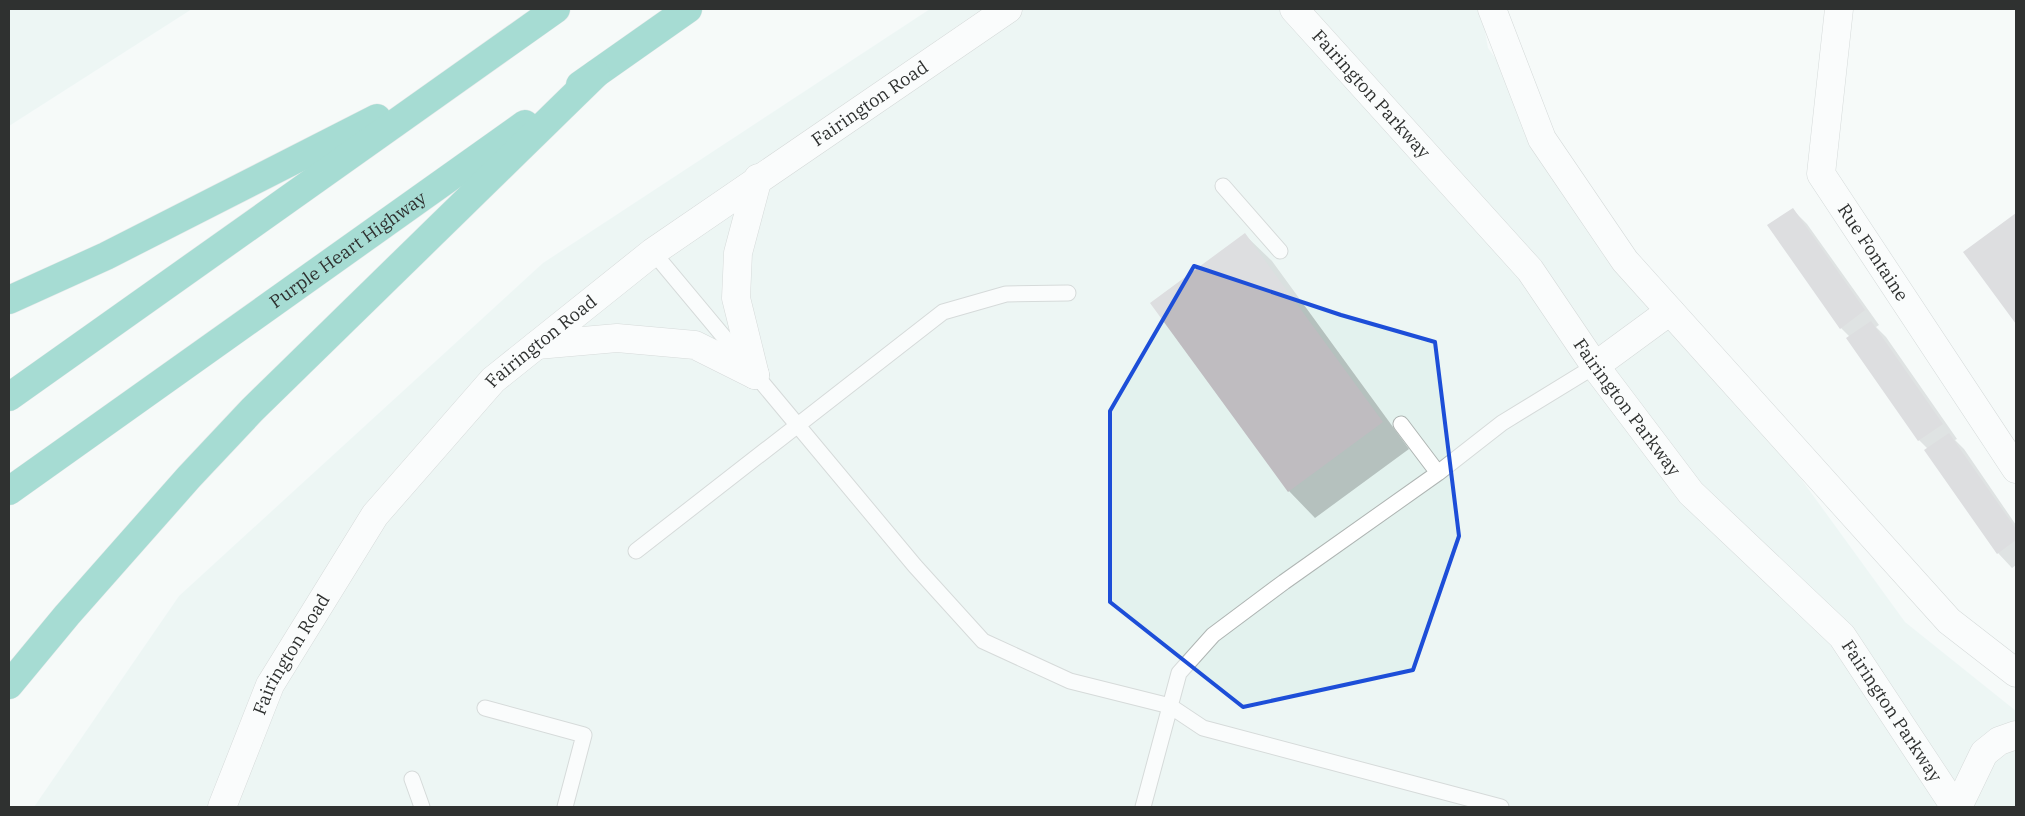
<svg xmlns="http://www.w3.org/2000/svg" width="2025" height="816" font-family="'IBM Plex Serif',serif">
<rect width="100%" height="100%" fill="#f5faf9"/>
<path fill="#e3f2ee" d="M9,9H192L9,126Z
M930,9H1481L1488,48L1905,622L2016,711V807H34L179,596L543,263Z"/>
<path fill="#0003" d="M1792,209L1807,224L1879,325L1876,327L1886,337L1957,439L1955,440L1964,449L2016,525V565L2012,568L1998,553L1928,449L1919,440L1848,338L1850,337L1841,328Z
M2016,215V322L1965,252Z
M1245,235L1272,261L1409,449L1315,518L1289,491Z"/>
<path fill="#bfbcc0" d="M1793,208L1865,310L1840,329L1767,225Z
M2016,213V324L1963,252Z
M1245,233L1383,422L1288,492L1150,303Z
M1871,321L1943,424L1918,441L1846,338Z
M1949,433L2016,529V540L1997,554L1924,450Z"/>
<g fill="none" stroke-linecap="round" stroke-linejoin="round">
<defs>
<path id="service" d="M1223,186L1280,251
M653,252L915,566L983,641L1070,681L1170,706L1203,728L1501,807
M1401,424L1438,473
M636,551L943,312L1006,294L1068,293
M485,708L584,735L565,807
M412,779L422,807
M1143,807L1179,673L1213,635L1284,582L1438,473L1502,423L1595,366"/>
<g id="minor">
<path id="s1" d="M1294,9L1530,270L1595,366L1691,493L1842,636L1955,807"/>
<path d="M1492,9L1542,139L1625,261L1949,621L2016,673"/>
<path id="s2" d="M1839,9L1821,174L2016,469"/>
<path d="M1595,366L1670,311"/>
<path d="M1958,807L1984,753L1999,741L2016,735"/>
</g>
<g id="tertiary">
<path d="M537,345L617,338L695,345L755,375"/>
<path d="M755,375L736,298L738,253L758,178"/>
<path id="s3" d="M222,807L270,685L375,515L493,380L653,252L1008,9"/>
</g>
<g id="motorway">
<path d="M580,85L688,9"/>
<path d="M9,300L106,256L377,118"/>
<path d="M9,397L556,9"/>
<path id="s4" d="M9,491L525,124"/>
<path d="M9,685L67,615L189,477L252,410L596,74"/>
</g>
</defs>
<use href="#service" stroke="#afb5b3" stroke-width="17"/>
<use href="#minor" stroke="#afb5b3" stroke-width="29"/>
<use href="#tertiary" stroke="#afb5b3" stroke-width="29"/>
<use href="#motorway" stroke="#d5d6d6" stroke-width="29"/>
<use href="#service" stroke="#fff" stroke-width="15"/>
<use href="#minor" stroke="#fff" stroke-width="28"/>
<use href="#tertiary" stroke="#fff" stroke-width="28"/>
<use href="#motorway" stroke="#46b8a4" stroke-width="28"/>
</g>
<path d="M0 0H2025V816H0ZM1194,266L1341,315L1435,342L1459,536L1413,670L1243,707L1110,602V411Z" fill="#f5faf9" fill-opacity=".55" fill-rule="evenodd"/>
<path fill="none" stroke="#1d4ed8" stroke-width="4" stroke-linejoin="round" d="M1194,266L1341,315L1435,342L1459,536L1413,670L1243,707L1110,602V411Z"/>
<g text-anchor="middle" stroke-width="4.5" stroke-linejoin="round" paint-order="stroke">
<g font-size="18" fill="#2f3130" stroke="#fff">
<text dy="6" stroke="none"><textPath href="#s1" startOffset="115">Fairington Parkway</textPath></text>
<text dy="6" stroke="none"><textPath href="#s3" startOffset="978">Fairington Road</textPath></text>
<text dy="6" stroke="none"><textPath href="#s4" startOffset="416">Purple Heart Highway</textPath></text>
<text dy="6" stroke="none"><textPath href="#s2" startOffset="260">Rue Fontaine</textPath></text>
<text dy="6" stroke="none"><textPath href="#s3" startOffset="572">Fairington Road</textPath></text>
<text dy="6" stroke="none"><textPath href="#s1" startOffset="520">Fairington Parkway</textPath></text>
<text dy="6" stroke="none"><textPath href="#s3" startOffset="168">Fairington Road</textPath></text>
<text dy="6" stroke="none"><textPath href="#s1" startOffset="925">Fairington Parkway</textPath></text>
</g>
</g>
<rect width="2025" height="816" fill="none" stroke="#2f3130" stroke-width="20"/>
</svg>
